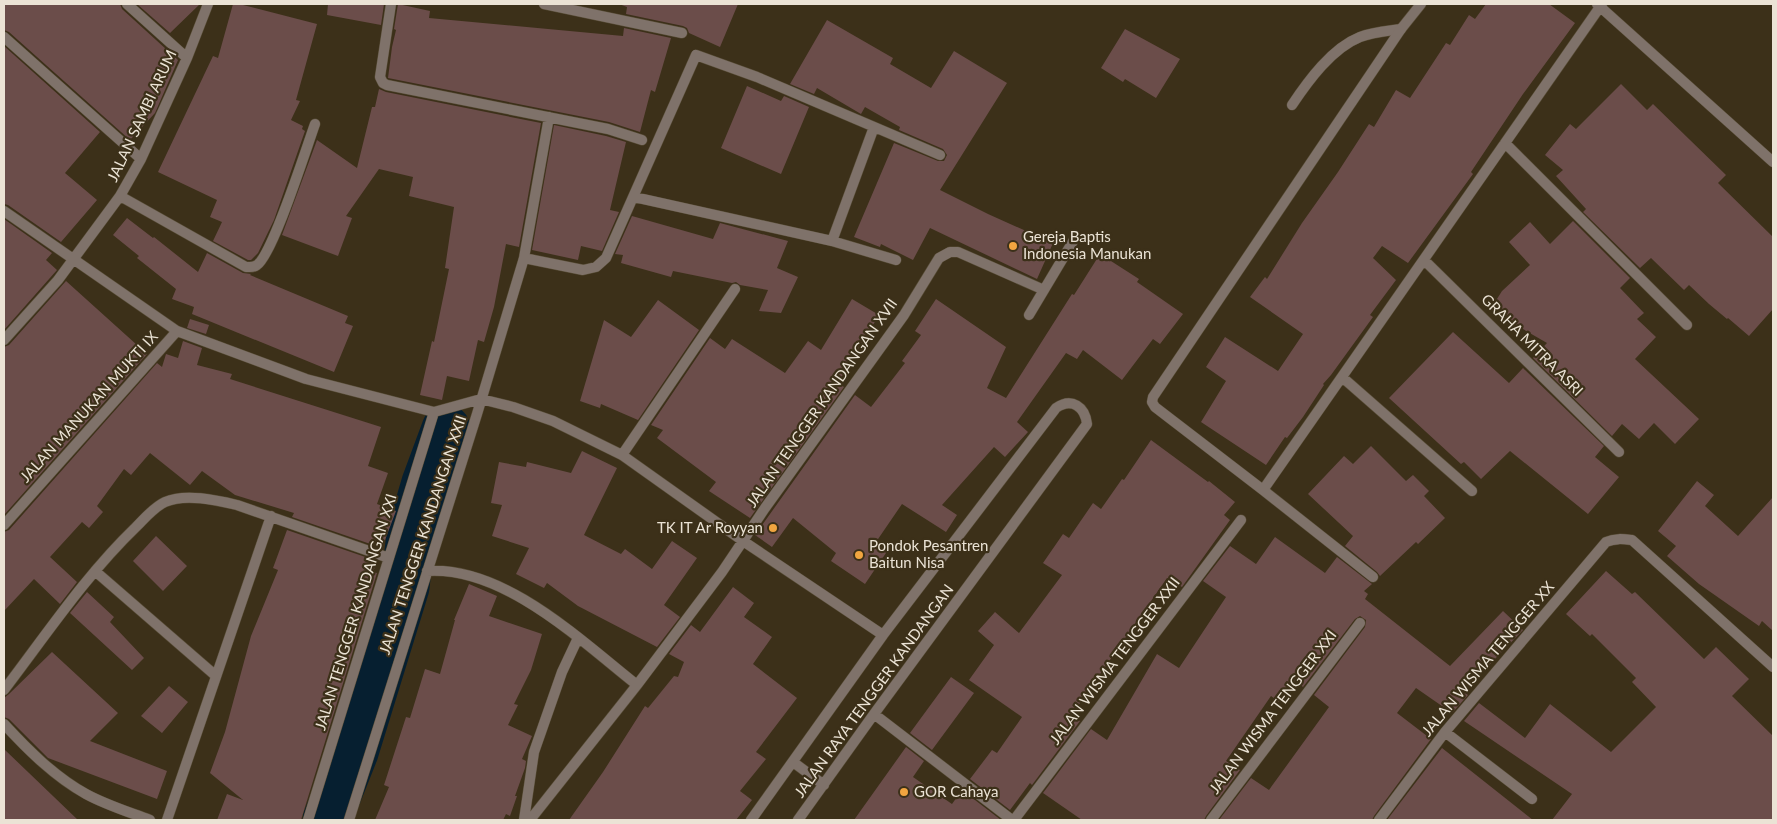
<svg xmlns="http://www.w3.org/2000/svg" width="1777" height="824" font-family="Lato,sans-serif">
<rect width="100%" height="100%" fill="#3c3019"/>
<g fill="none" stroke-linecap="round" stroke-linejoin="round">
<path stroke="#061f30" stroke-width="49" d="M327,820L354,752L405,587L411,534L426,483L446,429"/>
</g>
<path fill="#6b4d4a" d="M4,4H120L122,9L178,60L155,113L130,140L9,32L4,30Z
M137,4H200L170,33Z
M233,4H239L317,24L296,100L300,101L291,120L303,126L302,129L305,131L274,220L258,253L251,260H248L213,241L222,222L210,217L217,200L158,172L213,56L218,58Z
M328,4H384L381,25L327,15Z
M398,4L430,11L429,18L623,36L624,28L671,38L655,92L651,90L640,132L609,122L388,78L392,47L396,30L394,29Z
M619,4H738L720,47L689,33L687,28L683,26L626,14L627,7Z
M1486,4H1549L1575,23L1523,94L1471,172L1473,174L1408,263L1382,246L1373,258L1396,280L1370,315L1373,317L1331,375L1323,384L1324,385L1303,417L1287,438L1285,437L1266,465L1201,422L1226,381L1206,367L1225,337L1278,371L1303,334L1250,297L1265,277L1267,279L1302,223L1338,172L1369,124L1374,127L1396,90L1410,98L1446,43L1450,45L1469,15L1475,19Z
M827,20L893,58L890,64L931,88L954,51L1007,83L940,190L988,214L1053,243L1037,279L930,228L913,260L881,244L880,247L854,237L894,143L938,161H944L947,155L943,149L899,130L900,127L865,107L861,114L817,88L814,94L790,84Z
M1125,29L1180,59L1156,98L1125,79L1123,82L1101,68Z
M4,46L100,132L65,173L97,200L61,242L8,205L4,204Z
M1621,84L1647,110L1653,104L1726,175L1718,183L1773,237V309L1749,336L1728,318L1727,319L1709,304L1689,285L1684,290L1651,258L1640,268L1583,212L1586,209L1556,176L1563,170L1545,155L1570,124L1576,129Z
M747,86L781,101L784,96L809,107L781,174L721,148Z
M379,89L386,92L541,123L519,247L506,244L494,307L484,342L478,340L469,381L447,376L442,400L420,395L432,341L434,342L449,269L445,268L454,207L409,196L413,177L379,169L346,216L352,218L338,256L282,235L317,140L357,168L372,107H375Z
M554,125L606,136L626,142L610,210L619,212L602,251L581,246L578,260L532,250Z
M632,216L713,239L720,223L788,241L777,268L798,277L781,313L759,311L768,290L740,285L736,282L732,283L673,271L671,277L621,263L623,255L615,254Z
M127,218L153,238L154,237L198,272L207,253L243,273L251,274L250,275L348,316L345,323L353,326L334,372L192,314L194,307L172,299L176,289L137,258L139,256L113,235Z
M4,219L52,253L46,260L57,270L4,330Z
M1573,221L1630,278L1620,288L1644,313L1637,319L1656,337L1635,359L1699,419L1675,444L1654,423L1639,439L1622,424L1612,436L1533,358L1547,343L1490,310L1502,291L1530,265L1509,242L1530,222L1550,244Z
M1100,254L1139,279L1137,282L1183,314L1160,344L1153,339L1122,380L1083,350L1077,359L1066,353L1017,422L1028,432L1005,457L994,447L942,505L957,515L946,532L902,504L876,542L888,550L865,584L831,561L836,553L793,518L772,547L755,535L855,395L871,407L905,363L902,361L921,335L915,331L936,299L1006,347L987,388L1006,398L1072,294L1074,295Z
M66,281L147,354L4,515V347L9,345Z
M852,299L879,315L838,383L844,387L750,518L709,491L716,482L657,438L663,430L651,425L710,338L725,349L732,339L785,373L808,341L821,350Z
M658,300L699,330L638,420L601,404L600,408L580,401L604,320L631,337Z
M190,319L209,325L206,334L187,328Z
M1453,332L1509,383L1523,368L1604,446L1595,457L1619,477L1588,514L1510,451L1481,479L1464,462L1461,464L1389,398Z
M183,341L202,348L197,365L232,374L230,379L381,427L368,466L388,473L377,504L396,511L382,548L292,517L294,513L235,495L202,471L190,485L150,453L131,475L124,469L97,506L103,512L89,528L82,522L50,557L77,582L60,604L34,579L4,611V532L9,530L157,363L162,367L166,354L178,358Z
M1151,440L1208,482L1209,481L1235,502L1224,515L1230,520L1182,587L1167,578L1071,716L1080,721L1032,785L1030,783L1010,810L970,779L992,750L997,753L1022,717L969,680L994,645L978,631L995,612L1019,633L1062,575L1043,563L1063,534L1069,538L1093,503L1101,509L1122,479L1124,480Z
M1371,446L1406,481L1413,475L1429,491L1424,496L1445,518L1418,544L1416,542L1380,576L1377,572L1345,546L1353,536L1308,494L1344,456L1353,464Z
M582,451L617,468L584,535L621,554L625,549L652,569L672,541L697,558L664,605L680,617L657,647L578,606L547,583L544,588L516,574L529,548L492,536L502,505L491,503L499,462L526,467L527,462L571,473Z
M1697,481L1714,495L1705,506L1738,536L1773,497V631L1762,621L1759,626L1699,584L1667,556L1676,546L1658,531Z
M287,530L377,561L373,572L377,573L301,820H217L227,794L243,800L210,773L225,732L251,636L278,570L273,568Z
M156,536L187,566L163,591L133,561Z
M1275,537L1325,573L1337,557L1372,584L1364,591L1368,594L1365,599L1450,666L1503,611L1523,630L1463,692L1468,695L1452,713L1416,688L1397,713L1431,739L1374,816L1372,820H1219L1251,778L1269,790L1329,707L1314,695L1365,627L1366,620L1360,616L1355,619L1303,687L1295,681L1279,702L1271,696L1226,761L1240,770L1206,816L1204,820H1082L1043,793L1091,729L1107,740L1157,654L1179,668L1226,597L1203,581L1230,546L1256,564Z
M1606,571L1632,594L1635,592L1704,659L1716,647L1749,679L1732,696L1773,736V820H1552L1572,794L1464,721L1479,703L1525,738L1550,704L1611,752L1656,707L1632,682L1636,678L1592,634L1590,636L1566,614Z
M469,584L497,596L489,616L542,634L531,670L514,704L518,705L508,725L532,736L522,759L526,761L525,768L515,796H517L510,816L506,814L503,820H375L389,787L384,785L406,717L410,718L425,669L440,674L455,620H454Z
M733,587L754,603L744,617L772,637L753,664L797,698L756,752L766,759L740,791L752,800L736,820H569L603,772L645,706L648,708L674,676L678,677L684,662L669,654L691,625L700,632Z
M87,592L114,617L110,622L144,658L132,670L70,613Z
M52,652L118,713L90,741L167,771L157,799L48,758L9,719L4,717V698L9,694Z
M951,677L974,693L932,750L910,733Z
M169,686L188,702L162,733L141,716Z
M906,747L924,761L913,777L952,804L962,790L1001,820H854Z
M1442,748L1533,820H1387Z
M4,749L78,820H4Z"/>
<g fill="none" stroke-linecap="round" stroke-linejoin="round">
<defs>
<path id="service" d="M1292,105C1308,81 1332,48 1360,37C1373,32 1388,31 1401,29"/>
<path id="minor" d="M127,4L187,58
M391,4L380,77L383,83L387,85L608,129L642,140
M544,4L682,33
M1597,4L1773,162
M4,37L141,159
M1505,143L1687,325
M120,196L246,267C250,267 253,268 257,265C273,254 306,149 315,124
M634,197L832,241L896,260
M4,211L177,331L306,379L434,412
M832,241L874,127
M524,258L583,270L596,267L606,258L696,55L757,77L940,155
M1424,260L1619,452
M1029,315L1075,238
M4,340L58,280L120,196L141,159L187,58L208,4
M1342,377L1472,491
M434,412L481,399L513,407L553,421L622,455L743,541L883,635
M622,455L735,289
M1263,490L1602,4
M4,525L177,331
M95,571L216,676
M427,571C504,566 580,640 637,685
M1373,577L1263,490L1155,407L1152,402L1153,397L1401,29L1421,4
M4,690C46,635 86,575 136,527C145,518 154,507 165,502C185,493 216,500 237,505L389,558
M874,714L1012,820
M4,724C28,750 55,777 86,794C106,805 129,812 150,820
M1445,732L1532,799
M793,762L824,785
M167,820L271,516
M308,820L434,412
M349,820L477,414L524,258L549,117
M524,820L534,752L562,672L578,638
M530,820L637,685L722,572L765,508L904,315L939,258L950,252H958L1044,290
M751,820L883,635L1056,408C1072,397 1085,407 1087,424L874,714L798,820
M1014,820L1241,520
M1211,820L1360,623
M1379,820L1445,732L1606,542C1615,538 1623,539 1632,540L1773,667"/>
</defs>
<use href="#service" stroke="#584d37" stroke-width="11"/>
<use href="#minor" stroke="#584d37" stroke-width="11"/>
<use href="#service" stroke="#7f726a" stroke-width="10"/>
<use href="#minor" stroke="#7f726a" stroke-width="10"/>
</g>
<g fill="#f1a540" stroke="#3c3019" stroke-width="2">
<circle cx="1013" cy="246" r="5"/>
<circle cx="773" cy="528" r="5"/>
<circle cx="859" cy="555" r="5"/>
<circle cx="904" cy="792" r="5"/>
</g>
<g text-anchor="middle" stroke-width="4.5" stroke-linejoin="round" paint-order="stroke">
<g font-size="15" fill="#ebe3d5" stroke="#3c3019">
<text transform="translate(142 116) rotate(-65)" y="5">JALAN SAMBI ARUM</text>
<text transform="translate(1532 345) rotate(45)" y="5">GRAHA MITRA ASRI</text>
<text transform="translate(822 403) rotate(-55)" y="5">JALAN TENGGER KANDANGAN XVII</text>
<text transform="translate(89 407) rotate(-48)" y="5">JALAN MANUKAN MUKTI IX</text>
<text transform="translate(423 535) rotate(-72)" y="5">JALAN TENGGER KANDANGAN XXII</text>
<text transform="translate(356 612) rotate(-73)" y="5">JALAN TENGGER KANDANGAN XXI</text>
<text transform="translate(1488 659) rotate(-50)" y="5">JALAN WISMA TENGGER XX</text>
<text transform="translate(1115 661) rotate(-53)" y="5">JALAN WISMA TENGGER XXII</text>
<text transform="translate(874 691) rotate(-54)" y="5">JALAN RAYA TENGGER KANDANGAN</text>
<text transform="translate(1273 712) rotate(-53)" y="5">JALAN WISMA TENGGER XXI</text>
</g>
<g font-size="15" fill="#ebe3d5" stroke="#3c3019" text-anchor="start">
<text x="1023" y="242">Gereja Baptis<tspan x="1023" dy="17">Indonesia Manukan</tspan></text>
<text x="763" y="533" text-anchor="end">TK IT Ar Royyan</text>
<text x="869" y="551">Pondok Pesantren<tspan x="869" dy="17">Baitun Nisa</tspan></text>
<text x="914" y="797">GOR Cahaya</text>
</g>
</g>
<rect width="1777" height="824" fill="none" stroke="#ebe3d5" stroke-width="10"/>
</svg>
